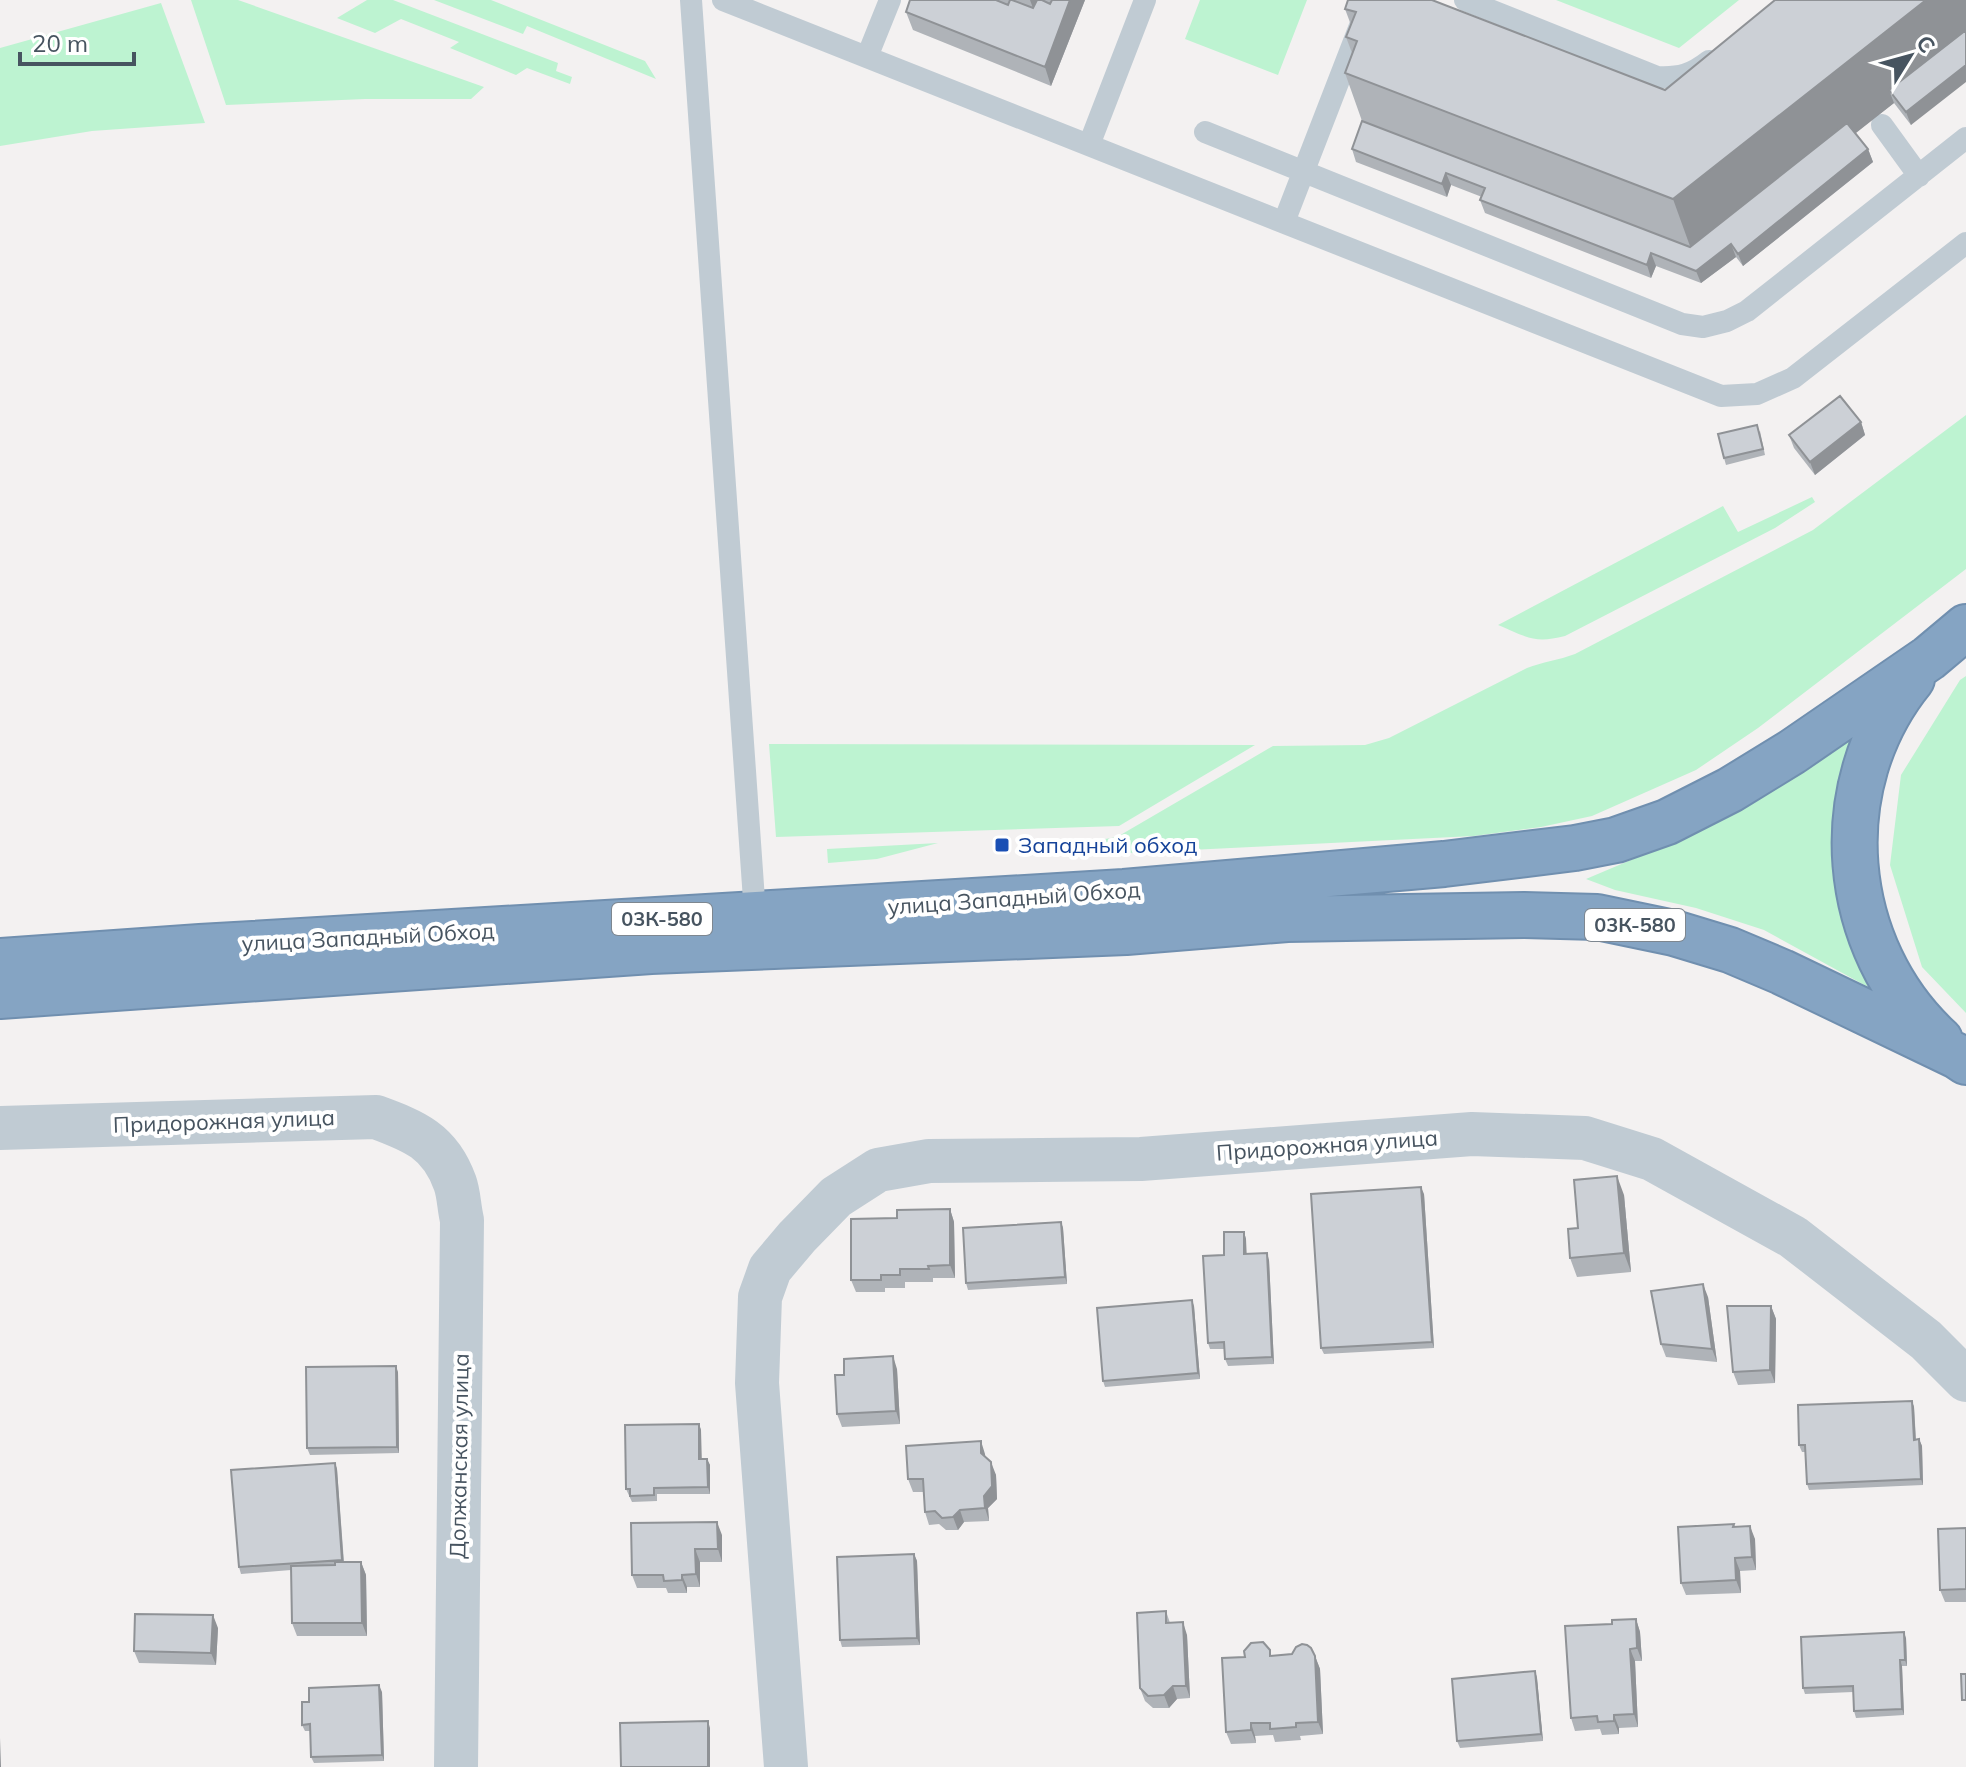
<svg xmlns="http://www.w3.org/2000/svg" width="1966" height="1767" font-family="Mulish,sans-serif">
<rect width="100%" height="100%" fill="#f3f1f1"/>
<path fill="#bdf3d1" d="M191,0H238L484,87L471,99H365L226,105Z
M367,0H393L558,63L556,71L572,77L570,84L527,68L516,75L450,48L459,42L401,19L375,33L337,18Z
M434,0H491L645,61L656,79L527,26L523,34Z
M1200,0H1307L1278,75L1185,39Z
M1556,0H1739L1679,48Z
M161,3L205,123L92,131L0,146V48Z
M1966,415V569L1758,728L1696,770L1592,816L1541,827L1474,836L1108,854L1064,846L1117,837L1273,746L1365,745L1389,738L1527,668C1542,662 1559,660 1575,654L1813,530Z
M1812,497L1815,502L1775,528L1565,636C1534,644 1527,637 1498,625L1723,506L1738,532Z
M1966,676V1013L1922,967L1890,865L1901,775L1960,680Z
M1864,720L1836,863L1851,947L1868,987L1764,930L1696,908L1615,890L1586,879L1697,832L1766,789Z
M769,744L1255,745L1119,826L776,837Z
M938,843L877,859L828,863L827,849Z"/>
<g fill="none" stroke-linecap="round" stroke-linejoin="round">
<defs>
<path id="highway" d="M1912,679C1825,786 1839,947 1940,1040
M0,961L200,947L1124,892L1444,864L1575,848L1616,840L1667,822L1730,790L1792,752L1929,658L1966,627
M0,996L651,951L1126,932L1287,919L1524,915L1597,917L1674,933L1730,950L1782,972L1957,1056L1966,1062"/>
</defs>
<use href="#highway" stroke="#708faf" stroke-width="48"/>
<path stroke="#c0cbd3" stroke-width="22" d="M691,0L755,914
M723,0L1721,396L1757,394L1793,378L1966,243
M1465,0L1657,77C1680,78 1691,75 1709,61
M867,57L890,0
M1882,125L1919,176
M1205,132L1682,324L1703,327L1727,321L1747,311L1966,138
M1089,145L1145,0
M1284,222L1370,0"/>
<path stroke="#c0cbd3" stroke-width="44" d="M0,1128L376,1117C414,1131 440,1141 455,1183C459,1194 459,1208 462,1220L456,1767
M786,1767L757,1383L760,1297L770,1269L797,1237L836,1197L878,1170L929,1161L1141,1159L1472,1134L1585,1138L1652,1159L1793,1237L1926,1340L1966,1380"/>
<use href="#highway" stroke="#85a4c3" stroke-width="44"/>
</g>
<path fill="#afb3b8" d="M910,0H1085L1051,86L913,30L906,12Z
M1966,0L1911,125L1894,103L1855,133L1868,149L1873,162L1743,266L1736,257L1701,283L1656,266L1651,278L1485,213L1480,200L1482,197L1451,185L1447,197L1356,162L1352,149L1362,121L1345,73L1352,53L1346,37L1351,25L1345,9L1665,90Z
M1861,422L1865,435L1815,475L1794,448L1789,435Z
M1760,431L1765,455L1726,465L1724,458Z
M1424,1194L1434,1348L1324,1354L1321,1348Z
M1624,1195L1631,1272L1577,1277L1570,1258L1578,1228Z
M950,1209L954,1222L955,1278H933V1282H905V1288H885V1292H856L851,1280L897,1218Z
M1061,1222L1063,1228L1067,1284L968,1290L966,1283Z
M1244,1232L1246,1239V1254L1269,1260L1274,1364L1228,1366L1225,1359V1349H1210L1208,1343L1224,1255Z
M1708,1297L1717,1362L1666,1357L1661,1344Z
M1194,1306L1200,1379L1105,1387L1103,1381Z
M1771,1306L1776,1319L1775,1383L1738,1385L1733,1372Z
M897,1369L900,1424L842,1427L837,1414Z
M398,1372L399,1453L310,1455L307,1448Z
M1912,1401L1914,1407L1916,1439H1919L1922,1446L1923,1485L1809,1490L1807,1484L1805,1452H1802L1799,1445Z
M699,1424L701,1430V1459H707L710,1465V1494H657V1501L632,1502L626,1489Z
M985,1454V1457L996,1475L997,1499L988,1508L989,1521L964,1522L958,1530H946L939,1524L929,1525L925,1512L924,1492H913L908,1479Z
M335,1463L337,1469L344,1562H361L366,1575L367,1636H297L292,1623L291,1570L241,1574L239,1567Z
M1734,1524L1735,1527L1755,1539L1756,1570L1740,1571L1741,1593L1686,1595L1681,1583Z
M1966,1528V1602H1945L1940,1590Z
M722,1535V1562H700V1587H687V1593H668L666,1588H637L632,1575Z
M914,1554L917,1561L920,1645L842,1647L840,1640Z
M1166,1611L1170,1623L1187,1635L1190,1698L1177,1699L1169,1708H1153L1145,1701L1140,1688Z
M1636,1619L1640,1632L1642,1661H1635L1638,1727L1619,1728V1734L1602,1735L1600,1729L1575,1731L1571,1718L1612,1624Z
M218,1628L216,1665L139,1663L134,1651Z
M1906,1638L1907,1666H1902L1904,1715L1856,1718L1854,1711L1853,1692L1805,1694L1803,1688Z
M1272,1655L1315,1656L1320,1669L1323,1734L1300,1736L1301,1740L1275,1742L1273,1735L1255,1736L1256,1743L1231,1744L1226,1732Z
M1535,1671L1537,1678L1543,1741L1460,1748L1457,1741Z
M382,1692L384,1761L314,1763L311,1757L310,1731H305L302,1725L309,1702Z"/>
<path fill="#8f9296" d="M1030,0H1038L1040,27Z
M1070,0H1085L1051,86L1045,67Z
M1926,0H1966V46L1889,90L1894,103L1695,260L1673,199Z
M1966,65V82L1911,125L1906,112Z
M1868,149L1873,162L1743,266L1738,254Z
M1446,173L1451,185L1447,197L1442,184Z
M1731,244L1736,257L1701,283L1696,271Z
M1651,253L1656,266L1651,278L1647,265Z
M1861,422L1865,435L1815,475L1810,462Z
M1617,1176L1624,1195L1631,1272L1624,1253Z
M1421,1187L1424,1194L1434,1348L1432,1342Z
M950,1209L954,1222L955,1278L950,1265Z
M1061,1222L1063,1228L1067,1284L1065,1277Z
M1244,1232L1246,1239L1247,1261L1244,1254Z
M1267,1253L1269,1260L1274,1364L1272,1357Z
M1703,1284L1708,1297L1717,1362L1712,1349Z
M1192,1300L1194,1306L1200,1379L1198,1373Z
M1771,1306L1776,1319L1775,1383L1770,1370Z
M893,1356L897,1369L900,1424L896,1411Z
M396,1366L398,1372L399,1453L397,1447Z
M1912,1401L1914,1407L1916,1446L1914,1440Z
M699,1424L701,1430L702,1466L699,1459Z
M1919,1439L1922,1446L1923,1485L1921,1479Z
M981,1441L985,1454L986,1466L981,1453Z
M707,1459L710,1465V1494L708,1487Z
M991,1462L996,1475L997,1499L988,1508L989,1521L985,1508L984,1496Z
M335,1463L337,1469L344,1567L342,1560Z
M960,1510L964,1522L958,1530L953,1517Z
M717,1522L722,1535V1562L718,1549Z
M1750,1526L1755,1539L1756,1570L1752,1557Z
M695,1549L700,1562V1587L696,1574Z
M914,1554L917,1561L920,1645L917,1638Z
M1735,1558L1740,1571L1741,1593L1736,1580Z
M361,1562L366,1575L367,1636L362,1623Z
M682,1575L687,1587V1593L682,1580Z
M213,1615L218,1628L216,1665L211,1653Z
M1636,1619L1640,1632L1642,1661L1637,1648Z
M1183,1622L1187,1635L1190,1698L1186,1686Z
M1904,1632L1906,1638L1907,1666L1905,1660Z
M1630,1649L1635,1661L1638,1727L1634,1714Z
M1315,1656L1320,1669L1323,1734L1318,1722Z
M1900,1660L1902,1666L1904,1715L1902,1709Z
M1535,1671L1537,1678L1543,1741L1541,1734Z
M379,1685L382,1692L384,1761L382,1755Z
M1173,1686L1177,1699L1169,1708L1164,1695Z
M1614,1715L1619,1728V1734L1614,1721Z
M708,1721L710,1728V1767H708Z
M1251,1723L1255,1736L1256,1743L1251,1730Z
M0,1738L1,1767H0Z"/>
<path fill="#ccd0d6" stroke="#8f9296" stroke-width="2" d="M910,0H996L1008,5L1010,0H1012L1033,8L1037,0H1042L1050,4L1052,0H1070L1045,67L906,12Z
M1348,0H1432L1665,90L1775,0H1926L1673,199L1345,73L1357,41L1346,37L1356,12L1345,9Z
M1966,30V65L1906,112L1889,90Z
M1362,121L1690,247L1847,123L1868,149L1738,254L1731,244L1696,271L1651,253L1647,265L1480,200L1485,188L1446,173L1442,184L1352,149Z
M1840,396L1861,422L1810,462L1789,435Z
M1757,425L1763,449L1724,458L1718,434Z
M1617,1176L1624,1253L1570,1258L1568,1229L1578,1228L1574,1180Z
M1421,1187L1432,1342L1321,1348L1311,1194Z
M950,1209V1265L928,1266L929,1269H900V1275H881V1280H851V1219L897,1218V1210Z
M1061,1222L1065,1277L966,1283L963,1228Z
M1224,1232H1244V1254L1267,1253L1272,1357L1225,1359L1224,1342L1208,1343L1203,1256L1224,1255Z
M1703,1284L1712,1349L1661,1344L1651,1291Z
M1192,1300L1198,1373L1103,1381L1097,1308Z
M1727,1306H1771L1770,1370L1733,1372Z
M893,1356L896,1411L837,1414L835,1375H844V1359Z
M396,1366L397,1447L307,1448L306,1367Z
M1912,1401L1914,1440L1919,1439L1921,1479L1807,1484L1805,1445H1799L1798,1405Z
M699,1424V1459H707L708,1487L654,1488V1495L630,1496V1489H626L625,1425Z
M981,1441V1453L991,1462L992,1486L984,1496L985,1508L960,1510L953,1517L942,1518L935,1511L925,1512L923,1479H908L906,1446Z
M335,1463L342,1560L239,1567L231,1470Z
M717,1522L718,1549H695L696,1574L682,1575V1580L664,1581L663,1575H632L631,1523Z
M1734,1524L1733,1527L1750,1526L1752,1557L1735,1558L1736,1580L1681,1583L1678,1527Z
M1966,1528V1589L1940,1590L1938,1529Z
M914,1554L917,1638L840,1640L837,1557Z
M335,1562H361L362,1623H292L291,1566L335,1565Z
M1166,1611V1623L1183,1622L1186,1686H1173L1164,1695L1148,1696L1140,1688L1137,1613Z
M135,1614L213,1615L211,1653L134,1651Z
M1636,1619L1637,1648L1630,1649L1634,1714L1614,1715V1721L1598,1722L1597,1716L1571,1718L1565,1626L1612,1624V1620Z
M1904,1632L1905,1660H1900L1902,1709L1854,1711L1853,1686L1803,1688L1801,1637Z
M1263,1642L1270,1650V1656L1292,1654L1296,1647L1302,1644L1307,1645L1311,1648L1315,1656L1318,1722L1296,1723V1727L1270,1729V1723H1251V1730L1226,1732L1222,1658L1245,1657L1244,1651L1251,1643Z
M1535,1671L1541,1734L1457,1741L1452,1679Z
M1961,1674H1966V1700H1962Z
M379,1685L382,1755L311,1757L310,1724L302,1725V1702H309V1688Z
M708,1721V1767H621L620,1723Z"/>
<rect fill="#1a4fb4" stroke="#fff" stroke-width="3" x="994" y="837" width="16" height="16" rx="4"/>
<g text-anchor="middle" stroke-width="8" stroke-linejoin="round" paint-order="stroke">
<g fill="#fff" stroke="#7e8790" stroke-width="2">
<rect x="612" y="903" width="100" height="32" rx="6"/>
<rect x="1585" y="909" width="100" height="32" rx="6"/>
</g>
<g font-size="20" font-weight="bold" fill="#475460">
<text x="662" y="926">03К-580</text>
<text x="1635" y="932">03К-580</text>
</g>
<g font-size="22" fill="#164399" stroke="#fff" text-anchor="start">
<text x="1018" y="853">Западный обход</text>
</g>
<g font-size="22" fill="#475460" stroke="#fff">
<text transform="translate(1014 898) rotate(-4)" y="8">улица Западный Обход</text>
<text transform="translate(368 937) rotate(-3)" y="8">улица Западный Обход</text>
<text transform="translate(224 1121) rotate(-2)" y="8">Придорожная улица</text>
<text transform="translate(1327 1145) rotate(-4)" y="8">Придорожная улица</text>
<text transform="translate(459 1456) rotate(-89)" y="8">Должанская улица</text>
</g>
</g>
<g transform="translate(1910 56) rotate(53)" stroke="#ffffff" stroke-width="6" paint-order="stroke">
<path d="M0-6L14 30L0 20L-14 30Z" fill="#475460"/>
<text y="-12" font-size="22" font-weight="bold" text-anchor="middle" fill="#475460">С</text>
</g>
<path d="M20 52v12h114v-12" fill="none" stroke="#475460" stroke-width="4"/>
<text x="32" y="52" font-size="24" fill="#475460" stroke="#ffffff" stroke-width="6" paint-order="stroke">20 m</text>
</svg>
